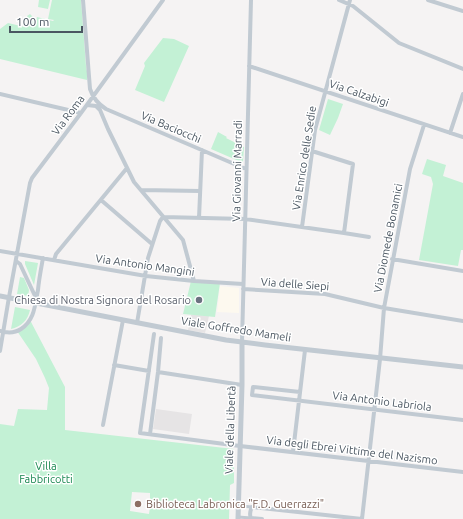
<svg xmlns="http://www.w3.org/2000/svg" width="463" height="519" font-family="Ubuntu,sans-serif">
<rect width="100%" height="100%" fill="#f5f3f3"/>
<path fill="#fdf9ef" d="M220,286L239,288V313L217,312Z"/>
<path fill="#e6e4e5" d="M194,313L209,316L205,333L188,330L191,315H193Z
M156,409L192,414L189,434L153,429Z"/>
<path fill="#c3f1d5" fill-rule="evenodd" d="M39,0H50L48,9L38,7Z
M52,0H81L86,66L88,77H87V80L0,59V29L8,23L25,27L30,25L27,16L30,14L36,20L37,17L53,21L54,20L48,19Z
M163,38L174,39L189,46L164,102L135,90L145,66L144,63Z
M328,99L343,104L338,118L330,135L319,130Z
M218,132L227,137L226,138L244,147L243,162H241L211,149Z
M427,159L446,165L443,176L463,183V250H461L458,266L419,260L433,184L431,177L422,174Z
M25,261L38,263L34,285L25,264Z
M20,277L24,278L29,290L28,296L17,294Z
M191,281L220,283L215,317L183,314Z
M15,307L30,310C28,320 21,327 11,329Z
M30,320L65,387V430L234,449V483L230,485L229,519H0V424L14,426L18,409L47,410L49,388L45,378L36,359L17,331ZM132,492L150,493V500H146V507H150L149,514L130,511Z"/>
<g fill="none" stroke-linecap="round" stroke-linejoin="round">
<path stroke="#c1cad2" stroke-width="3" d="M241,506L252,507
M238,517L251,518"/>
<path stroke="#c1cad2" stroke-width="4" d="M83,0L90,89C93,98 98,104 106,109L246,169
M339,0L353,6L399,43L463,69
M428,0L463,11
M249,66L463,137
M0,94L81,113
M87,105L96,106L100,110L108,129L134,182L183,240L194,281
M450,133L463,94
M312,151L353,164L344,233
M141,190L200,191
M101,200L152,244
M163,217L245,219L344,233L369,237
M199,218L202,150
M302,227L315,130L350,0
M0,251L146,276L194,281L243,284
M392,259L463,271
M54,260L56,254L127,168
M16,261L20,264L36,298
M243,289L325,294L384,308L463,321
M137,323L148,258L160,221L163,217
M0,331C7,333 15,333 21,329C35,320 35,304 38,290C39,279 41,269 43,258
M154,334L140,433L240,446L463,472
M242,342L251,0
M0,351L9,297L30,183L32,178L81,113L163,0
M114,365L149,371
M158,372L242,385
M300,392L253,387L252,395L463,420
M103,425L123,320
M150,434L158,372L161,338
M293,452L305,350
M262,519L251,518C249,514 250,511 252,507L362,519
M362,519L380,359L384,308L410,169L424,125"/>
<path stroke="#c1cad2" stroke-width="5" d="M0,296L226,340L265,345L463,367
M238,519L242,385V342"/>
</g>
<circle fill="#6b7280" stroke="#fff" stroke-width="1.5" cx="199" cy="300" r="4"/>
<circle fill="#8d6e63" stroke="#fff" stroke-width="1.5" cx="138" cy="504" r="4"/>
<g text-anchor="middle" stroke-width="3" stroke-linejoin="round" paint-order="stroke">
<g font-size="11" fill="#4a5661" stroke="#fff">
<text transform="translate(359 93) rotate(19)" y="4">Via Calzabigi</text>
<text transform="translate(68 115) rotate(-53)" y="4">Via Roma</text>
<text transform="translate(171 127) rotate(23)" y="4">Via Baciocchi</text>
<text transform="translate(304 158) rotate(-81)" y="4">Via Enrico delle Sedie</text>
<text transform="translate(237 171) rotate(-89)" y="4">Via Giovanni Marradi</text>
<text transform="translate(388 238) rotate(-79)" y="4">Via Diomede Bonamici</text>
<text transform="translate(145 265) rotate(8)" y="4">Via Antonio Mangini</text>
<text transform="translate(295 284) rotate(4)" y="4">Via delle Siepi</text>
<text transform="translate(236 329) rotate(9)" y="4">Viale Goffredo Mameli</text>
<text transform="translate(382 401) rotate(7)" y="4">Via Antonio Labriola</text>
<text transform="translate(230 430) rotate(-88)" y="4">Viale della Libertà</text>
<text transform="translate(352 450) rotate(7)" y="4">Via degli Ebrei Vittime del Nazismo</text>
</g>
<g font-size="11" fill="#5b616d" stroke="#fff" text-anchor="end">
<text x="191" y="304">Chiesa di Nostra Signora del Rosario</text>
</g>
<g font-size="11" fill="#17864f" stroke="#fff">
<text x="46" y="470">Villa<tspan x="46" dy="13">Fabbricotti</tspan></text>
</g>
<g font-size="11" fill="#785e54" stroke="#fff" text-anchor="start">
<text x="146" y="508">Biblioteca Labronica "F.D. Guerrazzi"</text>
</g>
</g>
<path d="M10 26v6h72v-6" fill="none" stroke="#4a5661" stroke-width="2"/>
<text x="16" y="26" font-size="12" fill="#4a5661" stroke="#ffffff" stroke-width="3" paint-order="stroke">100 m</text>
</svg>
